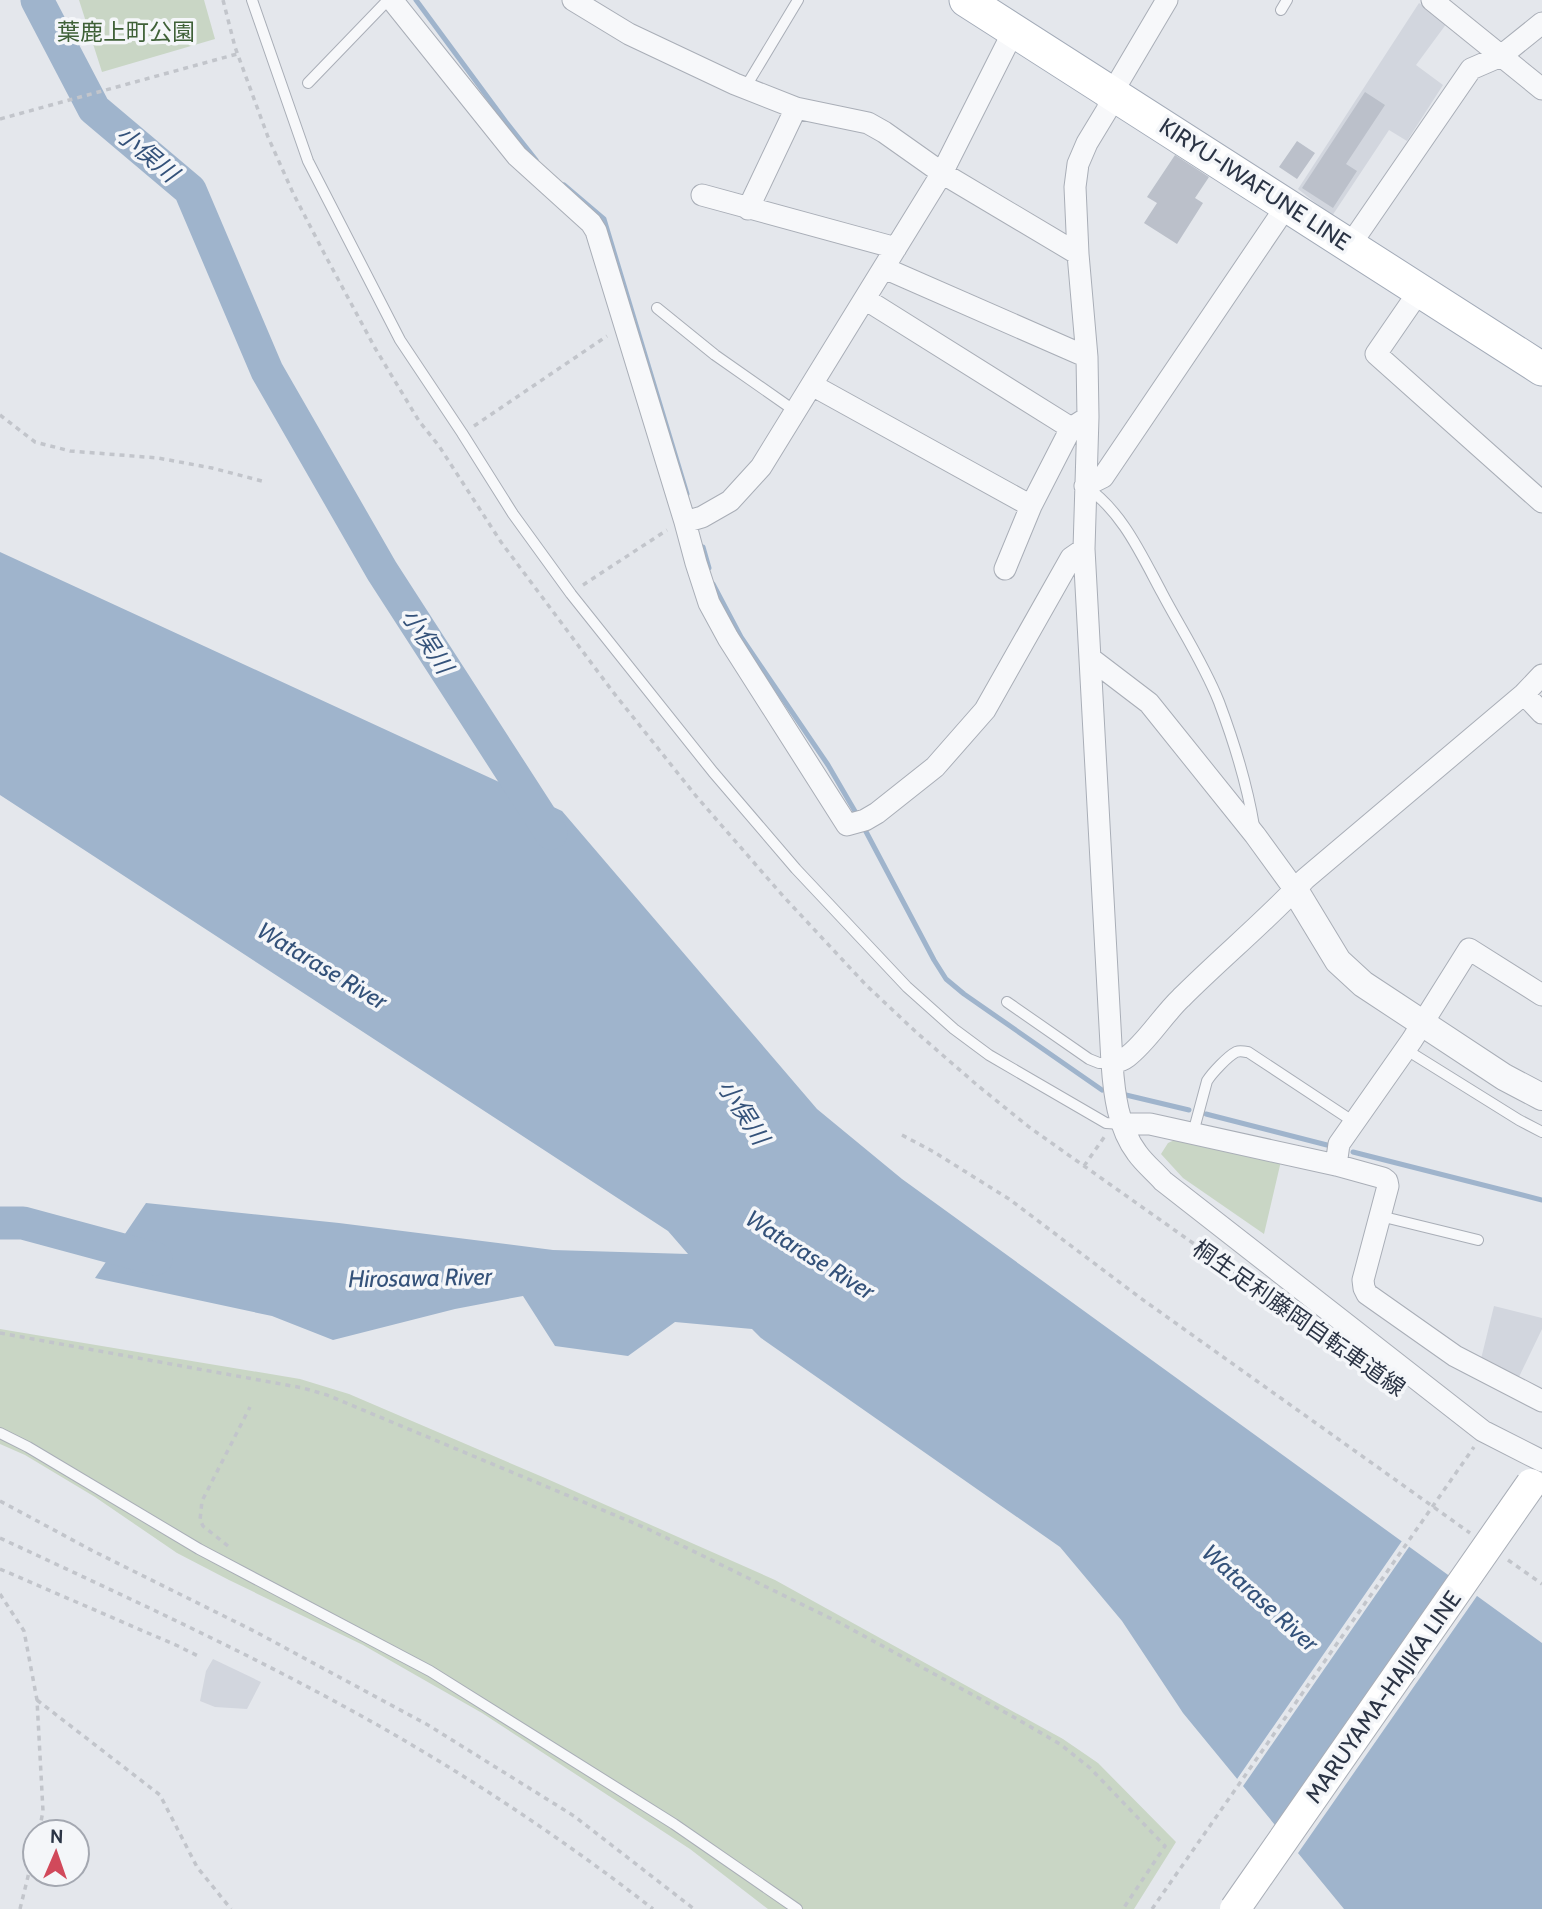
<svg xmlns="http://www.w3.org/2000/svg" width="1542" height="1909" font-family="Cabin,'Noto Sans JP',sans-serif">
<rect width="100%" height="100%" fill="#e4e7ec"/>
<path fill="#d2d6de" d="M1419,3L1447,23L1416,65L1443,85L1407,141L1389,130L1332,216L1298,189Z
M1494,1306L1542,1318V1329L1518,1379L1481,1359Z
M213,1659L261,1682L247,1709L215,1707L200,1701L206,1671Z"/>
<path fill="#c9d6c5" d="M79,0H204L215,39L102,72Z
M1181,1137L1281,1161L1264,1234L1183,1178L1161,1154L1168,1143Z
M0,1329L300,1379L349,1394L545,1478L775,1580L1063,1739L1098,1763L1176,1842L1134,1909H768L690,1849L482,1713L363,1645L229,1580L177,1553L95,1497L25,1455L0,1444Z"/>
<path fill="#9fb4cc" d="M0,552L562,811L817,1109L902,1179L1542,1643V1909H1344L1183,1713L1122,1621L1060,1547L761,1338L752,1329L675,1322L628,1356L555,1346L523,1296L455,1309L333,1340L272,1316L95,1278L146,1203L339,1223L553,1250L688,1254L668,1231L0,795Z"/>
<path fill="#e4e7ec" d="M1404,1538L1411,1544L1241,1789L1235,1782Z
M1456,1576L1479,1593L1296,1856L1277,1833Z"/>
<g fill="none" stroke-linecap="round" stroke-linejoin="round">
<path stroke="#9fb4cc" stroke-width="5" d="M416,0L506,122L536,160
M564,185L604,219L687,494
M703,547L709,568
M713,584L741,637L828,765L856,813
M863,826L934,960L946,979L964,994L1102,1090
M1126,1095L1189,1110
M1206,1114L1327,1145
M1353,1152L1542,1200
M0,1212L23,1223"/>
<path stroke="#9fb4cc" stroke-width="33" d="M37,0L94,109L190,190L267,371L382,571L551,833
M0,1223H23L156,1259"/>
</g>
<path fill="#bbc0ca" d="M1365,92L1385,105L1346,164L1357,171L1333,208L1302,188Z
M1297,141L1315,153L1297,179L1279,167Z
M1175,155L1209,177L1195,198L1203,203L1177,244L1144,223L1157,203L1147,197Z"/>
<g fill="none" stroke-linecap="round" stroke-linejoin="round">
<defs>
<path id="service" d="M252,0L308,161L400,340L462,433L513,514L571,594L713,772L796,869L907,987L954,1029L989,1055L1106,1123L1122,1124
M1281,10L1287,0
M308,83L388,0
M745,88L798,0
M657,308L715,355L795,411
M1085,486C1122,511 1141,554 1162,593C1181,629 1204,664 1219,702C1234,742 1247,784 1254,826
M1007,1002L1089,1059L1099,1063H1112
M1405,1049L1519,1120L1542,1132
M1193,1133L1207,1081C1212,1073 1228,1056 1236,1052C1241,1050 1243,1052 1248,1052L1354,1122
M1380,1216L1478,1240
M0,1433L28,1447L199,1549L430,1671L674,1824L797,1909"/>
<path id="minor" d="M392,0L517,156L591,223L596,231L685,522L696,563L709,603L728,638L847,825L865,820L877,813L935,767L985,710L1071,558L1084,549
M573,0L629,34L735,84L796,108L868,123L884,132L942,173L1078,254
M1167,0L1112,93L1107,110L1087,143L1078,164L1075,187L1078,254L1087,357L1088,417L1084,549L1112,1063C1114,1093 1118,1128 1137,1153C1144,1163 1155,1172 1163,1181L1483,1431L1542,1461
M1432,0L1542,89
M702,195L896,248
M748,209L796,108
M1350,245L1471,69L1501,56L1542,23
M884,268L1087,357
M1420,290L1376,354L1542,502
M865,299L1071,428
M812,385L1031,506
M1085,486L1103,477L1287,205
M685,522L702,517L730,501L761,467L942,173L1014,30
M1005,569L1031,506L1071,428L1082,421
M1090,658L1149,703L1255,835L1295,890
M1524,694L1542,713
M1112,1063C1117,1062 1122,1061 1127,1057C1147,1042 1162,1016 1181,998C1222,957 1266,921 1305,879L1524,694L1542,675
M1122,1124H1150L1336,1165L1383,1178L1387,1181L1388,1186L1363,1280L1364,1288L1367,1294L1455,1356L1542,1401
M1336,1165L1339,1144L1412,1040L1469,949L1542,995"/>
<path id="tertiary" d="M1295,890L1338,961L1363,984L1504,1077L1542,1097"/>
<path id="primary" d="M966,0L1542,369"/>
</defs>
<use href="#service" stroke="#a9aeb7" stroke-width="12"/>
<use href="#minor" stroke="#a9aeb7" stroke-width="23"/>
<use href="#tertiary" stroke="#a9aeb7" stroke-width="28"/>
<use href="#primary" stroke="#a3abb8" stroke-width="35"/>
<path stroke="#c2c5cb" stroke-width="3.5" stroke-dasharray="5 5" stroke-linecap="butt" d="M223,0L235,47L268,137L293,193L324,253L375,348L419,421L439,446L501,542L613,692L696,796L783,896L866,985L916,1032L977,1085L1029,1127L1344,1350
M0,119L237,54
M0,415L35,442L70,451L158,458L212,468L262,481
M474,426L607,336
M583,585L667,530
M902,1135L934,1152L1009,1199L1139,1297L1470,1533
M1084,1166L1105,1136
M0,1333L303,1388L327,1395L648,1529L840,1623L1010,1715L1060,1744L1090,1768L1165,1846L1123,1909
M0,1501L93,1551L254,1631L428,1725L574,1816L694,1909
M0,1538C139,1603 280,1667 412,1745C495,1794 576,1849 653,1909
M228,1546L203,1526L200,1520L202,1501L250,1407
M1508,1560L1542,1584
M0,1569L178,1646L198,1656
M0,1594L24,1631L37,1700L43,1811L39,1832
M37,1700L160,1795L197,1867L231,1909
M20,1909L35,1848"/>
<use href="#service" stroke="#f7f8fa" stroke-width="10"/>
<use href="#minor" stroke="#f7f8fa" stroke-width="21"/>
<use href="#tertiary" stroke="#f7f8fa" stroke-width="26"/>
<use href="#primary" stroke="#fff" stroke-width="33"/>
<defs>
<path id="secondary-bridge" d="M1235,1909L1531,1484"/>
</defs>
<use href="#secondary-bridge" stroke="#a9aeb7" stroke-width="32" stroke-linecap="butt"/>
<path stroke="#c2c5cb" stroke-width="3.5" stroke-dasharray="5 5" stroke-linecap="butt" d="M1152,1909L1474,1447"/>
<use href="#secondary-bridge" stroke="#fff" stroke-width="30"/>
</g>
<g text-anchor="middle" stroke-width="7" stroke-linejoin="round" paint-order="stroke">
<g font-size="23" fill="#3f6138" stroke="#f4f6f9">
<text x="126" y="40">葉鹿上町公園</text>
</g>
<g font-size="23" fill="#2b3445" stroke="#f4f6f9">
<text transform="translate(1255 184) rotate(33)" y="8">KIRYU-IWAFUNE LINE</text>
<text transform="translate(1299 1318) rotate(35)" y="8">桐生足利藤岡自転車道線</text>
<text transform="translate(1383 1697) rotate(-55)" y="8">MARUYAMA-HAJIKA LINE</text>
</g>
<g font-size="24" font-style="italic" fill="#34527a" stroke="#f4f6f9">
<text transform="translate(147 154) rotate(40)" y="8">小俣川</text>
<text transform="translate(427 641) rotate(57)" y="8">小俣川</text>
<text transform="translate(322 966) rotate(31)" y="8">Watarase River</text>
<text transform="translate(743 1112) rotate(57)" y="8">小俣川</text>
<text transform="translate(810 1255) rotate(32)" y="8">Watarase River</text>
<text transform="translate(420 1278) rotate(-1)" y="8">Hirosawa River</text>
<text transform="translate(1260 1598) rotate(42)" y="8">Watarase River</text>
</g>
</g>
<g transform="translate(56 1853) rotate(2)"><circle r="33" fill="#f4f6f9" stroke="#a4a8b1" stroke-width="2"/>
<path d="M0-5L12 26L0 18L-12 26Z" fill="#d1495b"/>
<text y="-10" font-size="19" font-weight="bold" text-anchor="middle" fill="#2b3445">N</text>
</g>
</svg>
